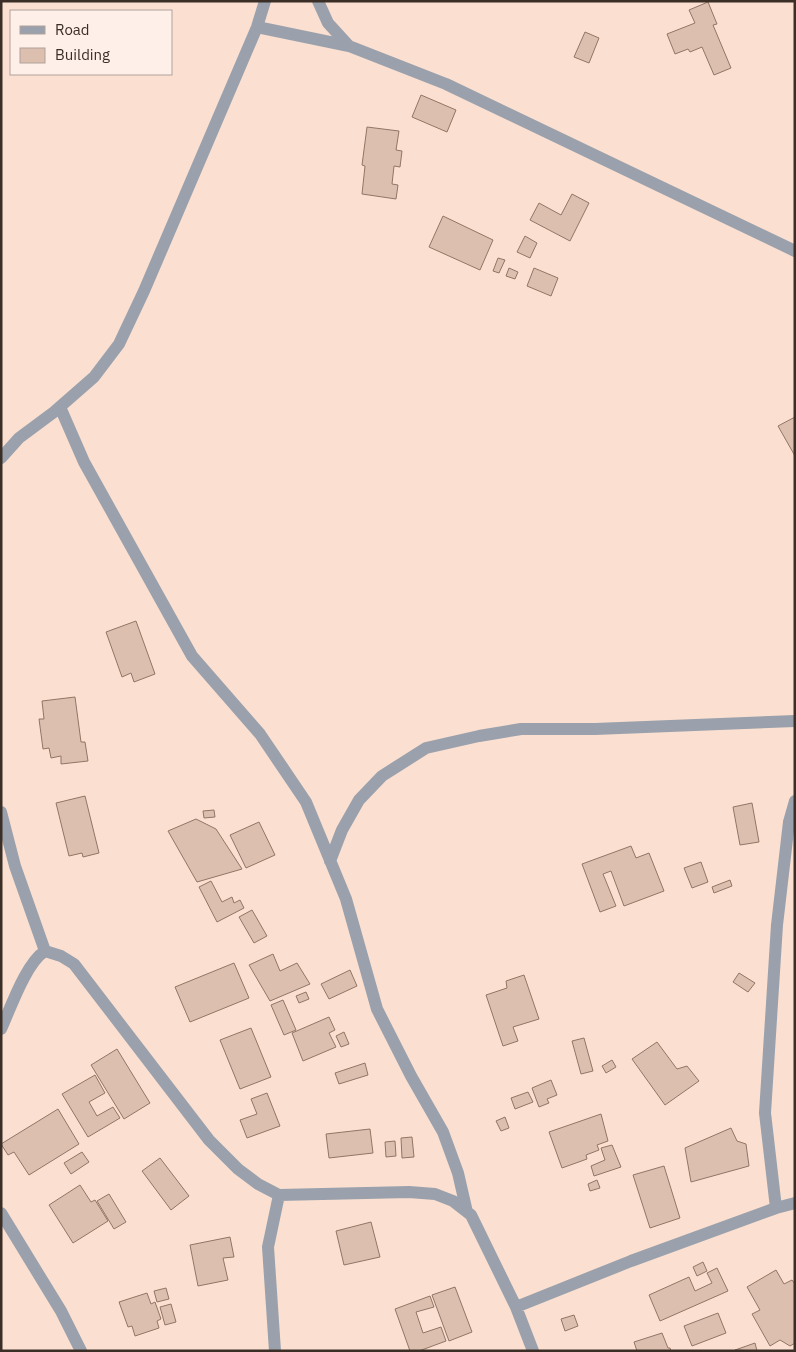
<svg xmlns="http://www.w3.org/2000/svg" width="796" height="1352" font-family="'IBM Plex Sans',sans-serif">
<rect width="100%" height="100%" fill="#fbe0d1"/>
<path fill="#dcbfae" stroke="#937565" d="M708,2L717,24L713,25L731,68L714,75L702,47L690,52L688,49L675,54L667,34L695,23L689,10Z
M585,32L599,38L589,63L574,57Z
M421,95L456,110L447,132L412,117Z
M367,127L399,131L396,150L402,151L400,167L394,166L392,184L398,185L396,199L362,194L365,166L362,165Z
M572,194L589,203L570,241L530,220L539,203L561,215Z
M443,216L493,240L480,270L429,247Z
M525,236L537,243L530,258L517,252Z
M498,258L505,260L499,273L493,271Z
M509,268L518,272L515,279L506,276Z
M534,268L558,278L551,296L527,286Z
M795,417V456L778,426Z
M136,621L155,674L134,682L131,673L122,677L106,632Z
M75,697L81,742H85L88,761L61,764V756L51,758L49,748L43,749L39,719H44L42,701Z
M85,796L99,853L83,857L82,853L69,856L56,803Z
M752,803L759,842L740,845L733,807Z
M214,810L215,817L204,818L203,811Z
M196,819L216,829L242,869L197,882L168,831Z
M259,822L275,855L246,868L230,835Z
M631,846L636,858L649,853L664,891L624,906L611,871L603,874L616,906L600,912L582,864Z
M701,862L708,882L692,888L684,868Z
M730,880L732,886L714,893L712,887Z
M211,881L222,902L232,897L234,903L240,900L244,908L217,922L199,887Z
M252,910L267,936L254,943L239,917Z
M273,954L280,971L297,963L310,984L270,1001L249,965Z
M234,963L249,998L190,1022L175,987Z
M350,970L357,986L329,999L321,984Z
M739,973L755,983L748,992L733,982Z
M524,975L539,1019L513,1027L518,1041L503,1046L486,995L507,988L506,981Z
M306,992L309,999L299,1003L296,996Z
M283,1000L296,1030L284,1035L271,1005Z
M329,1017L335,1030L329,1033L336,1047L303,1061L292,1033Z
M251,1028L271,1077L240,1089L220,1040Z
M344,1032L349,1044L341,1047L336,1036Z
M584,1038L593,1071L581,1074L572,1041Z
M657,1042L677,1069L687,1066L699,1081L665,1105L632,1059Z
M117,1049L150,1103L124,1119L91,1065Z
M612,1060L616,1067L606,1073L602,1066Z
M365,1063L368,1075L339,1084L335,1073Z
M95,1075L105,1093L89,1102L97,1116L113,1107L120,1118L88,1137L62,1094Z
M551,1080L557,1095L547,1099L549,1103L539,1107L532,1088Z
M528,1092L533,1102L515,1109L511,1098Z
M267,1093L280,1126L247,1138L240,1120L257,1114L251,1099Z
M58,1109L79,1144L29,1175L14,1152L8,1155L1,1144Z
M601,1114L608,1141L597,1145L599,1150L586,1155L587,1159L562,1168L549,1132Z
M505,1117L509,1128L501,1131L496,1121Z
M731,1128L737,1141L746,1144L749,1166L691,1182L685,1148Z
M370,1129L373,1153L329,1158L326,1134Z
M412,1137L414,1157L402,1158L401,1138Z
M395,1141L396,1156L386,1157L385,1142Z
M612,1145L621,1167L594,1176L591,1166L605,1160L601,1148Z
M82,1152L89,1162L71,1174L64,1163Z
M160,1158L189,1196L171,1210L142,1171Z
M664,1166L680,1218L650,1228L633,1175Z
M597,1180L600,1188L590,1191L588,1184Z
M80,1185L91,1202L95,1200L108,1221L73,1243L49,1205Z
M109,1194L126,1222L114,1229L97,1201Z
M371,1222L380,1257L344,1265L336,1231Z
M230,1237L234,1257L223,1258L228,1280L198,1286L190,1245Z
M703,1262L707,1271L697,1276L693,1267Z
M717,1268L728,1291L660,1321L649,1295L689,1277L695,1291L712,1283L707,1273Z
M776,1270L784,1284L792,1280L795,1284V1343L790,1346L780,1340L770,1346L752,1314L760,1310L747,1287Z
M455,1287L472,1332L449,1341L432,1295Z
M166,1288L169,1299L157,1302L154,1291Z
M147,1293L151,1304L155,1302L161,1319L157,1321L159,1328L135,1336L132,1326L128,1327L119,1302Z
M430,1296L434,1307L416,1312L423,1333L441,1327L446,1341L419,1351H410L395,1309Z
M171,1304L176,1322L165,1325L160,1307Z
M718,1313L726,1333L692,1346L684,1326Z
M574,1315L578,1326L565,1331L561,1319Z
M662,1333L668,1348H670L671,1351H637L634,1342Z
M755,1343L757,1351L735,1350Z"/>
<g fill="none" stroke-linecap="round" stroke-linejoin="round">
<path stroke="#9aa1ac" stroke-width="12" d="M318,1L328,23L349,46
M257,27L349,46L446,84L795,251
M60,407L84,462L192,656L260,734L306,802L346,899L377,1009L411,1076L443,1132L458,1173L467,1212
M1,458L19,438L54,412L94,377L119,344L144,291L257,27L265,1
M1,812L15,866L45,951
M330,861L342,830L359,800L382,776L426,748L479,736L521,729H595L795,721
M1,1029C11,1007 26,963 45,951L61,956L74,964L209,1140L238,1169L258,1184L279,1195L409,1192L435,1194L453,1201L471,1215L516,1307L533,1351
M776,1208L765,1113L777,925L789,822L795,801
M1,1213L61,1311L81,1351
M516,1307L631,1261L776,1208L795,1203
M275,1351L268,1247L279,1195"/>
</g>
<rect width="796" height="1352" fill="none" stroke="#3b2e27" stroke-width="5"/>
<rect x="10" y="10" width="162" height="65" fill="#fef0e9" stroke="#b0a29b"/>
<rect x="20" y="26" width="25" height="8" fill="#9aa1ac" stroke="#b0a29b"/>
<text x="55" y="35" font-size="15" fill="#3b2e27">Road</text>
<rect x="20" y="48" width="25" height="15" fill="#dcbfae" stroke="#b0a29b"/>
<text x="55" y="60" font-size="15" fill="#3b2e27">Building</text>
</svg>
